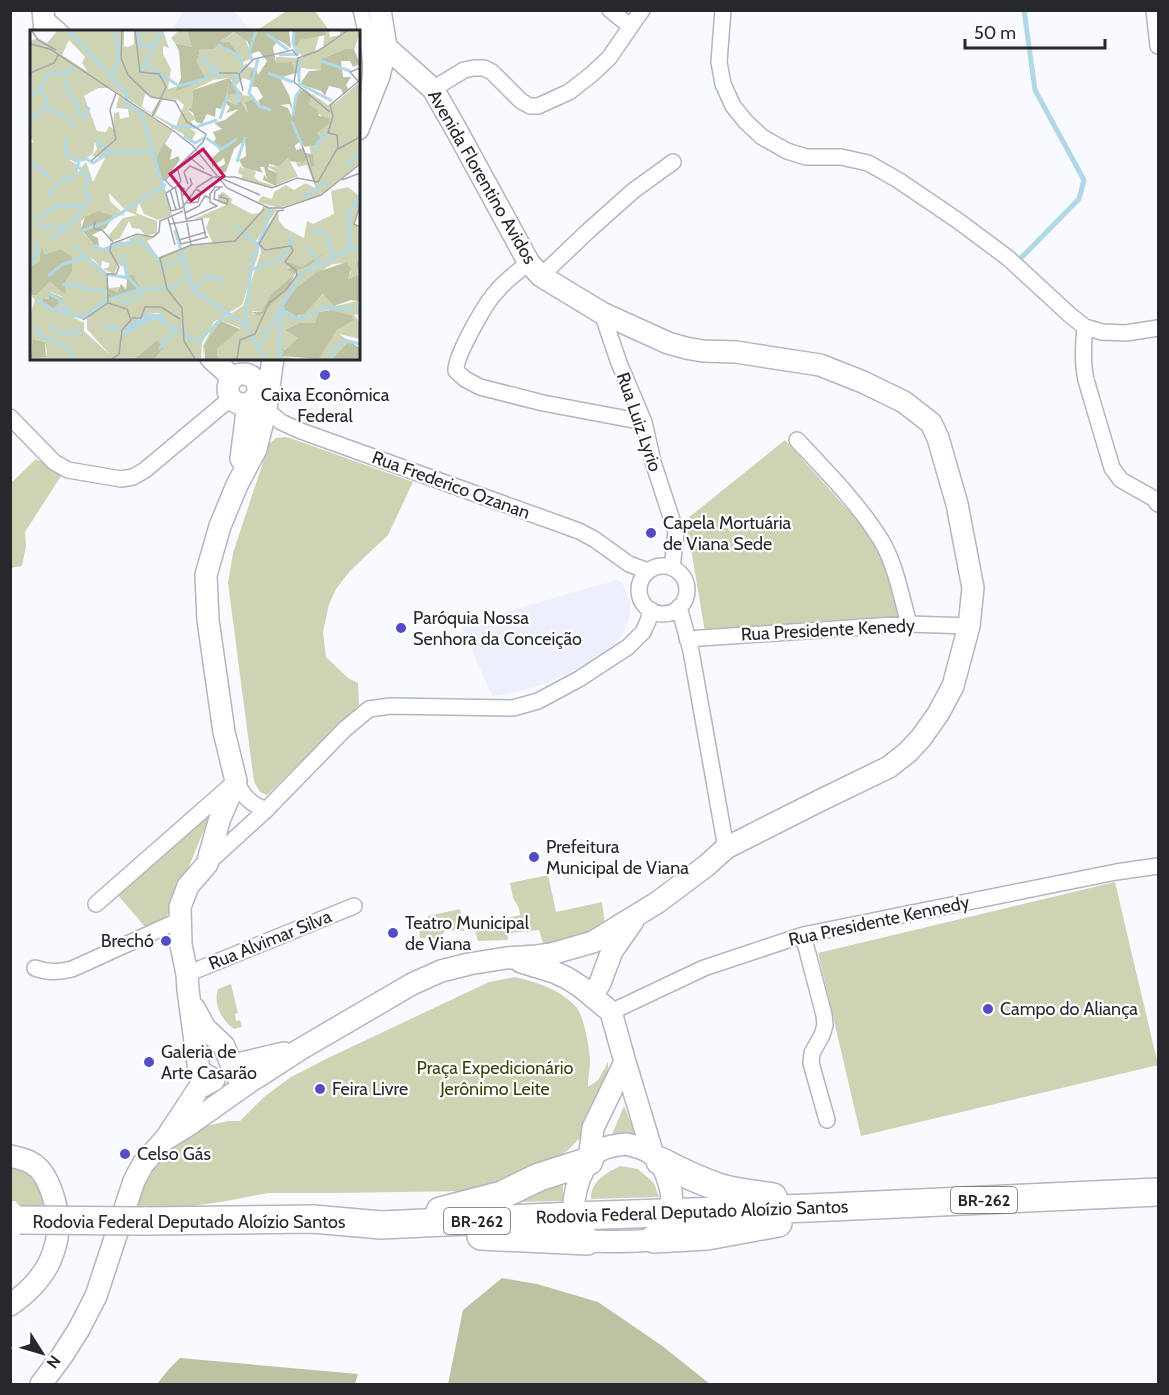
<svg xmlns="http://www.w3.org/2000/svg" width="1169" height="1395" font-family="Cabin,sans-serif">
<rect width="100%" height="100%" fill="#f9faff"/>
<path fill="#edf0fc" d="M184,11H234L251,31H171Z
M616,580L621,582L624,586L630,601V611L628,622L622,635L614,645L586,665L549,682L518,692L492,696L461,625Z"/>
<path fill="#ced3b4" d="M288,10L315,11L329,30L328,32L256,31Z
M286,437L293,439L413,482L388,535L350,571L336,589L329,604L323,632L326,657L348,678L358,683L359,705L267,795L260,792L254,782L228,583L233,553L269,444L276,438Z
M785,440L878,543L900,618L705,632L692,555L683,522Z
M36,459L63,473L25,532L26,546L22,566L11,568V483Z
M214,806L170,912L161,922L146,928L117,894Z
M548,875L556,912L602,902L605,925C585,935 565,942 543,943L539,930L511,933L507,918L520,915L519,908L513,898L510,883Z
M1115,882L1158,1065L861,1136L818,953Z
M460,909L464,931L446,930C437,942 432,938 420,938L419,924L429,922L428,916Z
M482,922L483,928L506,924L508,940L478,941L473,923Z
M515,977C536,982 562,990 577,1008C584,1018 589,1046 590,1058C590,1068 588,1078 588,1087L598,1080L608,1062V1074L587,1127L581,1137L568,1150L544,1168L473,1191L330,1193H268L227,1201L164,1210L128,1209L162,1154L193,1129L228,1121H240L264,1097L291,1077L328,1058L489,982Z
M231,984L238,1013L235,1014L236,1021L240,1020L242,1027L234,1029C221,1019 213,1005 218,989Z
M624,1106L639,1142L608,1144Z
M10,1162L28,1165L49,1205L21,1207L15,1201H11Z
M620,1166L638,1169L654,1183L659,1197L591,1199C590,1182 606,1173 620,1166Z
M563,1180V1201L519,1202Z"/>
<path fill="#bdc3a2" d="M502,1278L537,1284L598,1302L661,1345L710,1384H448L463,1310Z
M180,1358L358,1374L355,1384H157L169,1369Z"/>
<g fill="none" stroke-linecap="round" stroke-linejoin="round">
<path stroke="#b0d8e6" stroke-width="5" d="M1020,259L1079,199L1084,180L1035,90L1024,10"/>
<defs>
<path id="street" d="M361,10C367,35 374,62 369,87
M610,10L630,26
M723,10L719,62L723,84L733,106L746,122L762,137L787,151L806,157H841L868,163L898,180L957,220L1008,258L1071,316L1085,327L1102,332L1126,333L1158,328
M1154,10L1158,46
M44,17L61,32
M433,89L464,70L474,68H484L492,72L521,101L530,106H538L569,92L592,74L609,58L642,10
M529,263C518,271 506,280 497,291C486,302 455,356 456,371L465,379L480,387L543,403L644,422
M541,276L587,232L633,191L673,162
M602,313L619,363L644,422L653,462L676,532L672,568
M1085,327C1083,345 1082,362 1086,380L1112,468L1121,480L1153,498L1158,504
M261,405L281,422L301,431L579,531L594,539L629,564L648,571
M10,417L54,462L68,470L121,479L133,477L145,470L231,398
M797,440C827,472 858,503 881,540C896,565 901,596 909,624
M639 590a24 24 0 1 1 48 0a24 24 0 1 1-48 0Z
M679,607L691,651L726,848
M687,639L909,624L969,626
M208,863L266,810L345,729L369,709L390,706L513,708L538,701L579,679L628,647L643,632L648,621L651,610
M96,904L236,781C243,796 250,804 266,810
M803,935L824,1015L825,1025L822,1035L812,1053L811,1063L827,1120
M35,968C48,973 59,972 72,969L180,920
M187,974L354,906
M611,1012L704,968L803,935L1116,872L1158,866"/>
<path id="secondary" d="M43,10L45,32
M358,129L379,76L386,47L380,10
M211,358L233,378
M228 389a15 15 0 1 1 30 0a15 15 0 1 1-30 0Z
M241,459L248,403
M521,962L554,972L567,978L581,987L611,1012L625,1062L653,1155
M592,996L600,983L612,951L633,921
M194,1008L205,1028L224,1046L231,1064
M233,1065L284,1053
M213,1079L199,1071L188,990L187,974L181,945L180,907L188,886L207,864L220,818L236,781L224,732L208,620L206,575L220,526L237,485L256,449L266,409L273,358
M239,1080L256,1078L299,1050L412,984L441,971L469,964L506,958L537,956L551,954L593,942L658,902L706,866L726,848L817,802L889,767L908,752L921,738L938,714L953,686L969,626L973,588L957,504L938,438L931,423L904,402L863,382L820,365L736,352L703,351L686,348L668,343L602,313L541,276L529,263L457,131L433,89L386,47
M169,1137L190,1124L255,1078
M626,1144C638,1147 651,1150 659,1161C664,1167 669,1182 671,1191C673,1204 668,1230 656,1238C648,1243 599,1241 587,1241C586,1241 580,1235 580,1234C566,1212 577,1166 599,1151C607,1146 617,1145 626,1144Z
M10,1156C19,1158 29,1160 36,1166C49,1176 57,1205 58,1221C59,1234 55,1249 50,1261C42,1278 26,1294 10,1305
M589,1161L593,1128L625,1062
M41,1384L62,1356L79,1329L96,1296L134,1181L143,1164L166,1138L199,1088L214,1080"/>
<path id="highway" d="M660,1161C679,1171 700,1181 721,1188C738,1193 756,1194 773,1197
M440,1211L502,1195L539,1177L589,1161
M144,1221L313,1219L381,1225L574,1216L809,1208L1158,1192
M481,1236L587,1241
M654,1239L707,1236L778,1223"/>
</defs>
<use href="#street" stroke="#b3b6c1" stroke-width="18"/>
<use href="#secondary" stroke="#b3b6c1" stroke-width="24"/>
<use href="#highway" stroke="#b3b6c1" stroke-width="30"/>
<use href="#street" stroke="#fff" stroke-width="15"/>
<use href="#secondary" stroke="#fff" stroke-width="21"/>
<use href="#highway" stroke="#fff" stroke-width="27"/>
<defs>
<path id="highway-bridge" d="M20,1220L144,1221"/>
</defs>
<use href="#highway-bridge" stroke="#b3b6c1" stroke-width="30" stroke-linecap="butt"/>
<use href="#highway-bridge" stroke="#fff" stroke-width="27"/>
</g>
<g fill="#534dc5" stroke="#fff" stroke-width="2">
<circle cx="325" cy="375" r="6"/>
<circle cx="651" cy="533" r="6"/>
<circle cx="401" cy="628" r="6"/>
<circle cx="534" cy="857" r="6"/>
<circle cx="393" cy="933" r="6"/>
<circle cx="166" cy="941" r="6"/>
<circle cx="988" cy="1009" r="6"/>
<circle cx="149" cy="1062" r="6"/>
<circle cx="320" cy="1089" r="6"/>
<circle cx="125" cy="1154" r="6"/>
</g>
<g text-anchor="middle" stroke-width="4.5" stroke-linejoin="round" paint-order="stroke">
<g fill="#fff" stroke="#68686c" stroke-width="1.5">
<rect x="951" y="1187" width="66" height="26" rx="4.5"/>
<rect x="444" y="1208" width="66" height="26" rx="4.5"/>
</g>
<g font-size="16" font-weight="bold" fill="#27282d">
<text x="984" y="1206">BR-262</text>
<text x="477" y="1227">BR-262</text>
</g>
<g font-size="18" fill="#27282d" stroke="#fff">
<text transform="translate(482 177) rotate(60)" y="6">Avenida Florentino Avidos</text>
<text transform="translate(639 422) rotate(71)" y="6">Rua Luiz Lyrio</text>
<text transform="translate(451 485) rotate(20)" y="6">Rua Frederico Ozanan</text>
<text transform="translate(828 630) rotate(-3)" y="6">Rua Presidente Kenedy</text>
<text transform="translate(879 921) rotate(-12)" y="6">Rua Presidente Kennedy</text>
<text transform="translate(270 940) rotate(-22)" y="6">Rua Alvimar Silva</text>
<text transform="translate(692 1212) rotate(-2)" y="6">Rodovia Federal Deputado Aloízio Santos</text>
<text x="189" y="1228">Rodovia Federal Deputado Aloízio Santos</text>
</g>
<g font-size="18" fill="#27282d" stroke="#fff" text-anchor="start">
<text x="325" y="401" text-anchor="middle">Caixa Econômica<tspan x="325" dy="21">Federal</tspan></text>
<text x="663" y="529">Capela Mortuária<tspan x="663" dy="21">de Viana Sede</tspan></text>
<text x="413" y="624">Paróquia Nossa<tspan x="413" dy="21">Senhora da Conceição</tspan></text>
<text x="546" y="853">Prefeitura<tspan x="546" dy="21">Municipal de Viana</tspan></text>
<text x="405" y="929">Teatro Municipal<tspan x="405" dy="21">de Viana</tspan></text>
<text x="154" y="947" text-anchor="end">Brechó</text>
<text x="1000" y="1015">Campo do Aliança</text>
<text x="161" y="1058">Galeria de<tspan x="161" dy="21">Arte Casarão</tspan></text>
<text x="332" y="1095">Feira Livre</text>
<text x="137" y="1160">Celso Gás</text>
</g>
<g font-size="18" fill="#3c4108" stroke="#fff">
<text x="495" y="1074">Praça Expedicionário<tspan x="495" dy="21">Jerônimo Leite</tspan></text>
</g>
</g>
<g transform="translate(30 30)">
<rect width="330" height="330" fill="#f9faff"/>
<path d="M27,1H94V16L98,17L104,14V1H133L139,18L133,16V24L141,39L138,59L149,56L145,62L176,49L167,32L170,19H184L189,14L211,28L200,12H190L205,2L215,9L223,28L213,32L214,36L224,38L221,51L213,48L207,55L199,48L183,50L163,60L162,77L157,79L166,89L161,91L165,99L159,98L166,102L162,110L80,58H68L54,66L67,101L76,102L79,96L83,99L84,83L89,82L90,89L99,87L98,79L86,78L89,66L143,101L126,129L142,185L128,190L114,184L109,173L106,183L127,191V204L115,205L110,199L102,198L99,191L90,208L80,212L79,205L93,188L107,185L96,181L79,163L80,171L95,185L81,187L65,182L69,187L57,194L55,189L61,183L51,191L52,201L64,215L74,218L90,211L99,213V209L106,205L125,207L117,211L128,227L161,215L183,214L176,198L180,188L164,189L196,175L188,172V165L193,162L202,169L201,173L222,184L231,183L233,176L248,180L249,191L255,198L274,208L277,191L283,194L304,184L301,161L318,157L328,165L329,177L324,193L330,198V227L326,234L329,244L317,249L321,242L318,233L302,234L267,257L253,277L258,283L269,286L294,264L306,276L328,271L330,284L324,285L330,292V309L309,304L319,311L302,329H289L307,300L325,290L321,285L299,280L289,282L286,293H269L255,300L268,308L255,320L248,316L251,326L268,329H188L187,319L210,298L192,291L174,315L173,329V316L184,294L213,276L231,222L228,209L246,183V181L226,211L229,222L212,275L184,292L172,313L171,329H125L134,317L127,310L104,329H1L16,327L17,323L15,312L4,309L0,321V286L5,270L0,264L6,266L20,252L35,263L36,250L42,242L41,227L31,219L15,224L11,217L9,232L0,236V113L4,112L0,107V11L8,8L17,13ZM39,10L55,27L52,33L58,42L32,25ZM115,64L130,69L121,83L112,77ZM133,69L148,70L154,75L146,96L125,85ZM65,111L67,119L62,126L75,128L63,152L56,132L48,142V135L39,130H54L63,123ZM56,228L63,229L71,238L72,231L79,233V237L73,239L84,244L89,234L92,237L94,233L97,245L103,246L111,259L78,270L76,260L87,262L89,257L79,258L76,245ZM256,237L265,240L266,247L233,282L224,284L222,281L231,282L241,264L265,244ZM20,262L33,267L23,279L12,272L13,268L19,269ZM62,280L57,287V299L80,325L54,301V293L43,287H52ZM129,283L134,294L125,288L106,298L104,294L118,284ZM148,1H157L162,17L145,13L141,8ZM295,1H299L300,7L310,5V1L330,2L324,20L315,19L293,28L291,40L271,38L269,45L263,42V33H246V27L273,28L266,18L270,9L289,6L285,21L293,17ZM330,52V133L290,165L249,178L228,172L232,166L242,169L244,162L256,155L264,160L276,153L286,159L277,135L268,137L266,132L272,133L278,127L281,138L284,136L279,115L289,111L287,103L300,94L277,73L282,64L298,75L305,73ZM199,53V64L222,66L221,74H215L218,83L212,72L206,75L194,67ZM258,128L268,146L242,157L212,150V145L208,143L210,136L213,139L216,135L226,142L224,147L229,151L245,156L247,143L237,136L249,137Z" fill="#ced3b4" fill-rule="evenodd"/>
<path d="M157,1H259L261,18L249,10L243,17L246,33L262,32L265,43L250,48L259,65L263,80L259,74L250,75L258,78L262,87L266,64L275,59L282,65L278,74L288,80L289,86L299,88L300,94L287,103L291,109L285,115L275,117L270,112L265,115L266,120L273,118L275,123L283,124L284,136L281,138L278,127L273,133L259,131L258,128L249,137L239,134L238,139L247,143L246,156L233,150L234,145L237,149L234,137H230L233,143L213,137L209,130L216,126L215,110L204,119L196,142L190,143L187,138L195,134L194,128L182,137V128L190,121L183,113L186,109L183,102L192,99L184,93L195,90L209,79L196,83L200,77L194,72L191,79L186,78L185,87L177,84L172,94L166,92L163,83L157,79L162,77L163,60L199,48L213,65L198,64L199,53L195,69L206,75L211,71L218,83L215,73L223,69L232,79L228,71L233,67L227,57L219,56L223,50L219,46L225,37L228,45L237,31L229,21L221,24L218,12L204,2L190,12H200L211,28L189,14L184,19H170L167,32L176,49L145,62L151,48L149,21L145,13L162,17ZM264,1H295L296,5L270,10L266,18L262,10ZM315,19H324L330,34L323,37L320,31H311L313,47H321L316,55L319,60L313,64L311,59L299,56L295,66L291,61L270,54L279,41L291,40V29ZM134,113L142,120L140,130L148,126L150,130L132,153L126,129ZM68,181L83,186L76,198L62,205L68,208L69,216L78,218L64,215L51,199L55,187ZM11,217L15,224L31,219L42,227V242L36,250L35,264L20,252L6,266L0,264V236L9,232ZM296,222L278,236L267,240L258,258L233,283L229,286L222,282H231L241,264L265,244L256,239L261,238L254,231L272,237ZM330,227V272L321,270L304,276L293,264L274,284L266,286L255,280L253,276L267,257L287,242L317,232L321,239L318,249L329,244L326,234ZM103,245L111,259L78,271V259L87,262L91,254L96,259L97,250L91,246ZM19,262L33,268L23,279L12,272L13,268L19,269ZM301,280L321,285L325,290L307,300L289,329L251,326L248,316L255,320L268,308L255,300L269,293H285L289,282ZM191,291L210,299L187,319L188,329H175L174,315ZM3,309L15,312L16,327L0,329ZM127,310L134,317L125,329H104ZM319,311L330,318V329H302Z" fill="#bdc3a2"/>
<path d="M118,284H132L136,292L133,294L125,288L98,303L93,312L96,297Z" fill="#b0d8e6"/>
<path fill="none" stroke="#b0d8e6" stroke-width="3" d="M39,1L96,63L97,75L112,84L136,167M109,1L110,15L124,17M264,1L263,14L268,23M237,4L258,20M190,16L208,25L212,34M173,22L175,32L189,43L188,49M249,25L269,24M228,29L219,63L229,76L241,80M222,31L219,22L226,1M291,31L320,41M116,35L149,56L175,49L184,42M35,41L34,51L42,69L49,73V84L56,87L59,77M111,42L132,1M238,43L263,52M81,48L90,26L84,1M269,52V30M268,53L302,71M0,65L8,62L18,44L46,39M206,74L209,65L203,52L217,34M17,78L43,91L44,98M263,85L266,66L271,59M190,89L197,67M262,92L272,115M169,96L187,90M141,97H169M0,101L2,87L17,78V68L10,60M154,106L165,113L174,108M176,108L192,119L207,109M36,109V125L46,131L57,129L63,133L82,121L123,122M65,110L79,122M283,122L289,111L298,104M0,131L21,148M207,132L215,107M317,135L330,122M18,166L28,152L44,148L49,132M272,168L297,151M5,190L26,176H52M6,197H34M205,197L228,214M282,199L295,203L303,226M145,200L163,260L216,295L234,329M51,201L77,192L136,154M21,210L39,196L60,168L54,161L59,149L49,137M277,215L289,233M45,217L76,244L99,248L109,259M61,218L73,220L109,209L130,231M320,218L318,185L330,165M92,224L97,247M0,237L7,221L6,213M132,238L153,227M221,240L250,229L260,218L261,206M18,246L31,235L54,227M32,254L76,262M163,260L177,246L192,251M17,263L29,269L39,284M6,269L22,279L53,288L74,271L110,259L142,258L159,246M89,274L110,266L111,261M254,281L268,290L294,277L330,279M134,293L168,312L197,283M215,294L221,237L241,180M73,295L91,300M5,296L8,304L35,316L44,329M20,296L31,304L54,301M229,316L270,245L330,214M129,319L144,299M247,329L252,322L248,316L253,276M298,329L314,310L330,314"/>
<path fill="none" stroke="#a5a6ab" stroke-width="1.5" d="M2,1L8,10L26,20M92,1L91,28L98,45L121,67L145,71L157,92L176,104L173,112L135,150L143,158M105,1L110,42L129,44L136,57L122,87M0,14L20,19L145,102L163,116L197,158L239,178H253L291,165L330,134M0,43L24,33L28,25M189,43H208M328,51L320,42L330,38M213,61L209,44L224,29L263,20L267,26M300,82L264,52L268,28L288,21L317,1M272,115L285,153M308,119L330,107M158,126L174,139M61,131L86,109L80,80L86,63M183,147H205L242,158L267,148L288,152L308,117L307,105L298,103L303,86L300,75L329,51M193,149L230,165M312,150L330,143M158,154L154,142L160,136L182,146M147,156L151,151L147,137M150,156L161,215M145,157L150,179M166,158L183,147M190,158L185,161L184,169L197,174L198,169L190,167L193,165M140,160L146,180M152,166L162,154L160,148M157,173L168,172L171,162L166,159M330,176L324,194L330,197M152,178L141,181L136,163L147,156L155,159M152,178L166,159M155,183L169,176L175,166L180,168M142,186L151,214M138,188L145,215M157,189L187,176L180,172V164L185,157H193M65,191L64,199L72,200L83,212M140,194L172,189L176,208M149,210L176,202M151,214L178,207M102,288H111L115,277H131L150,289M53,290L78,273M82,329L89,324L92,300L101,290L97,279L78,273L77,244H86L89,237L80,221L81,214L107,204L123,207L129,202L130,191L153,181M165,329L154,311L152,278L137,259L130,228L161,215L205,211L234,179M207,329L210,310L225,304L239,273L256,260L267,245L266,240L255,232L263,221L261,216L235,220L229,214L248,181L254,180"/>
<path fill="#c2185b" fill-opacity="0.15" stroke="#c2185b" stroke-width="3" d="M173,119L194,146L161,171L140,144Z"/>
<rect width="330" height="330" fill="none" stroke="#27282d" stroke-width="3"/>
</g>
<rect width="1169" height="1395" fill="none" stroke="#27282d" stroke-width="24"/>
<g transform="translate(42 1353) rotate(127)" stroke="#ffffff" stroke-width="4.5" paint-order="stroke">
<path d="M0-4.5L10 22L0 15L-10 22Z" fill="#27282d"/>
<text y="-9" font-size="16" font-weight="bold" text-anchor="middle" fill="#27282d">N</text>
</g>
<path d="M965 39v9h140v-9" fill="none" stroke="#27282d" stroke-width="3"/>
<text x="974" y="39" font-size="18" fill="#27282d" stroke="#ffffff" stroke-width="4.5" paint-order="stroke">50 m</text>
</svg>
